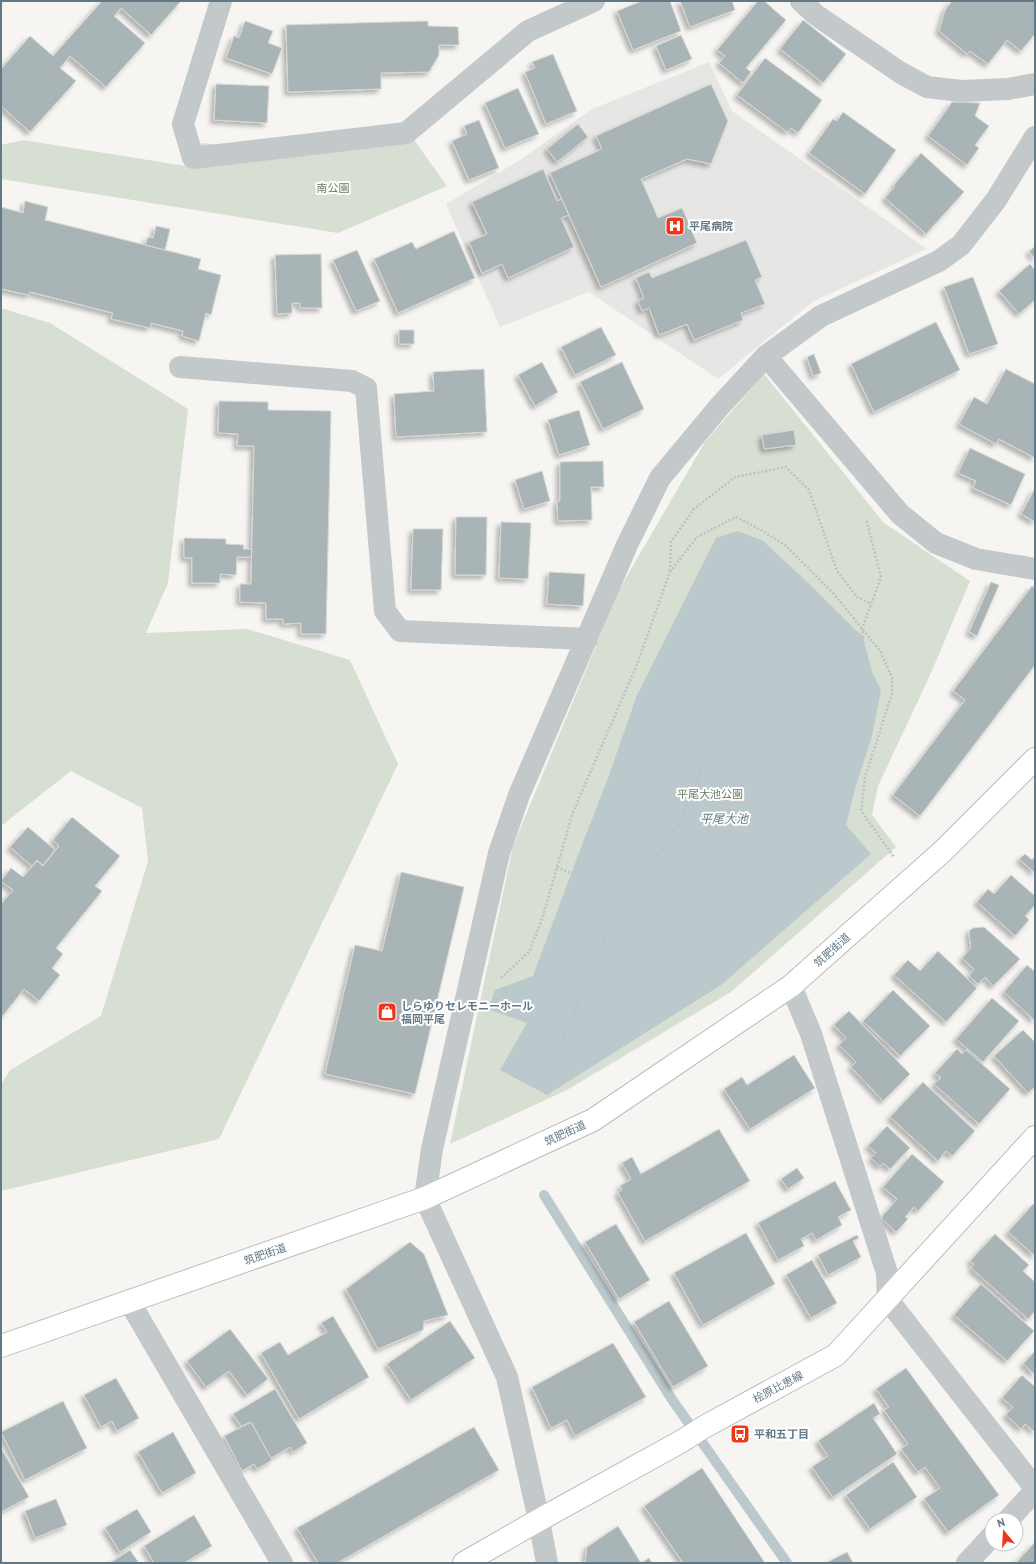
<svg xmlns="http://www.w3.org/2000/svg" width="1036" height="1564" font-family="'PT Sans','Noto Sans JP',sans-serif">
<defs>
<filter id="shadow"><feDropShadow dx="-3.5" dy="3.5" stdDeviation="2" flood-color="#0004"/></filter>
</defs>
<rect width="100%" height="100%" fill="#f6f5f2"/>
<path fill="#e6e7e5" d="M709,62L732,111L927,249L814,301L718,379L589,292L500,327L446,204L520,160L592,109Z"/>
<path fill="#d7ded2" d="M409,133L447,186L338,233L1,179V145L23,140L192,167L201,143L289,152Z
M1,308L50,323L188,409L168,583L146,633L247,629L350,660L398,764L219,1139L1,1191V1085L10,1070L101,1016L148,861L142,808L71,771L1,826Z
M764,374L884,523L970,581L931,673L878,786L872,815L896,847L731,992L567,1090L450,1144L513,846L620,588L705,442Z"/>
<path fill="#bbc9cc" d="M737,531L762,540L805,580L863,637L872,672L881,690L872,736L855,789L846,825L871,854L721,985L547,1095L500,1070L527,1023L488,1009L495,990L533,976L577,858L608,778L637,695L716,538Z"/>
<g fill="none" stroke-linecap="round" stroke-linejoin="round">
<path stroke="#bbc9cc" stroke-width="10" d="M544,1195L671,1398L787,1563"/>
</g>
<path fill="#a9b4b7" stroke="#d7d7d4" filter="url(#shadow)" d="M102,1H181L151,35L121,8L114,16L145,43L106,87L70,56L60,68L76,81L30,132L1,106V69L30,36L53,56Z
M642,1H670L681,31L633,50L617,11Z
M680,1H732L735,10L690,27Z
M758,1H764L786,20L746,68L751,72L743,83L719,63L725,56L717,50Z
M952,1H1035V34L1021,51L1007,40L988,64L970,51L967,54L939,31L945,10Z
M803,20L846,54L823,83L780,49Z
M245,21L273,31L268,43L282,48L272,74L226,58L234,36L239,38Z
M428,21V26L458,27L459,45H439V55L429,72L381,73V89L288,92L286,25Z
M681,35L692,59L666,70L656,46Z
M553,54L577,111L546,124L525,72L535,68L532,62Z
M765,58L822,100L798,133L791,128L787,132L737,95Z
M216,84L269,86L267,123L214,120Z
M711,84L728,121L711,164L687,159L641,179L658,218L682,208L697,243L601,287L550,173L602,149L596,136Z
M518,88L539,134L505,148L485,103Z
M952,102L980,103L975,116L989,126L975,145L979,148L967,165L928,136Z
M843,112L896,150L865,194L809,153L833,119L837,121Z
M479,120L499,168L469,180L452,141L467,134L464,126Z
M578,124L588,137L557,162L547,149Z
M921,153L964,192L926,234L885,198L895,186L894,185Z
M543,169L557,201L562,199L569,215L561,218L574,247L508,278L502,264L482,273L469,242L487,234L472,202Z
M25,201L48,207L45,220L201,259L198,269L221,275L211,315L206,313L199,341L182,336L183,331L151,323L150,328L111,319L113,313L30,292L29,295L1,289V207L23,213Z
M156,226L170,229L165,250L145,245L148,237L153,238Z
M454,231L475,278L398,313L374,259L412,242L416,249Z
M746,240L762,277L755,280L765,304L741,313L743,320L694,340L687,324L659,335L649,308L642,311L638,301L644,298L636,278L649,272L652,278Z
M1035,246V259L1029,252Z
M357,250L380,301L356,311L333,260Z
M321,254L322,308H300V303H292V313L277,314L275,255Z
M1030,264L1035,270V300L1019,314L999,291Z
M973,277L998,344L969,354L944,287Z
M936,322L960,370L874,412L851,364Z
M601,327L616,355L575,375L561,347Z
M399,330H414V344H399Z
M814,354L821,373L813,376L807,357Z
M542,362L558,392L535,406L518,375Z
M622,362L644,409L603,429L580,382Z
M484,369L487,432L396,437L394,394L434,391L433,372Z
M1006,369L1035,384V458L999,439L996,444L959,424L974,397L987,404Z
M219,401L268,402V410L331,411L326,634H301V623L283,624V619H266V603L240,602V584H251L254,446H237L238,434L218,433Z
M579,410L590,445L559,455L548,420Z
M794,430L796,445L764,449L762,435Z
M970,448L1025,474L1011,505L973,488L976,481L958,473Z
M603,461L604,487H591L592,520L558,521L557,501H560V462Z
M542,471L550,501L524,509L515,480Z
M1035,488V522L1021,514Z
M456,517H487L486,575H455Z
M501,522L531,523L528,579L499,578Z
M413,529H443L441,590H411Z
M184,538L226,539V544L244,545L243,549H252L251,557H237L236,575L220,574V583H192V558H184Z
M549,572L585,574L583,606L547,604Z
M991,582L999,585L977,636L969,632Z
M1032,586L1035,588V665L920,816L893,795L965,700L953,691Z
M72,817L120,856L95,886L102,891L56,948L63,954L52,968L60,975L39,1001L24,989L1,1018V904L13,890L1,881L11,868L23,877L37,861L43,866L59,846L53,840Z
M28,827L55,850L43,865L37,860L32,866L10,847Z
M1025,854L1032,860L1035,856V873L1019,859Z
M401,872L464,887L415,1094L325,1074L355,945L382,951Z
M1011,875L1035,896V905L1025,916L1029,920L1015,936L977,902L988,889L994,894Z
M984,927L1020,959L993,986L985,977L978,984L969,976L974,969L962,958L971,948L969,934L970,930L973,928Z
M938,951L977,988L946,1022L894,975L908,960L920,971Z
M1027,965L1035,972V1021L1004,992Z
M893,990L930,1026L900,1056L863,1021Z
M992,998L1019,1021L983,1062L956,1039Z
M849,1011L910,1074L883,1101L851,1067L856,1062L839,1045L846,1038L834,1025Z
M1023,1030L1035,1042V1087L1028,1093L994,1056Z
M957,1049L962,1054L966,1050L1010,1089L979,1124L934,1084L941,1078L935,1073Z
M794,1055L815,1088L750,1129L724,1089L742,1077L747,1085Z
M923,1082L975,1131L952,1156L946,1151L938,1161L890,1117Z
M887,1126L910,1148L890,1169L883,1163L880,1167L871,1158L876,1153L868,1146Z
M719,1129L750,1181L645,1241L618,1193L622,1190L620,1186L631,1179L622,1163L632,1157L641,1174Z
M912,1154L944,1182L918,1211L914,1207L905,1217L908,1219L896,1232L881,1218L897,1199L883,1187Z
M797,1168L804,1178L788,1189L781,1179Z
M835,1181L851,1210L838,1217L842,1225L816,1240L812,1233L801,1239L804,1246L778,1260L758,1223Z
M1033,1204L1035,1206V1256L1008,1232Z
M616,1224L650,1280L619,1299L585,1242Z
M746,1233L775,1284L703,1325L674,1273Z
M995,1234L1029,1265L1023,1271L1035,1282V1311L1028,1319L971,1268L974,1264L970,1261Z
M857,1235L859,1238L853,1241L861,1257L828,1275L818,1255Z
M410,1242L424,1254L448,1315L424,1321L423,1330L378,1349L346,1289Z
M812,1260L837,1303L811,1318L786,1275Z
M981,1284L1034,1331L1007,1361L954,1315Z
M669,1301L708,1366L673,1387L634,1322Z
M333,1316L369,1377L299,1419L261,1353L280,1342L288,1355L327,1332L321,1323Z
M450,1321L475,1358L411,1400L387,1364Z
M230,1329L268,1379L247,1395L229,1371L206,1387L187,1361Z
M613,1343L646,1397L575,1436L567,1420L551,1428L532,1387Z
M1035,1351V1375L1023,1364Z
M906,1368L999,1495L948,1532L924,1499L940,1488L925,1467L918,1472L901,1449L908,1444L884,1410L889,1407L876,1389Z
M1022,1375L1035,1387V1432L1025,1424L1021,1429L1006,1415L1013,1407L1002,1398Z
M116,1378L139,1418L117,1431L112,1421L101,1427L84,1395Z
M275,1389L307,1443L293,1452L290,1447L271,1458L251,1422L241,1426L233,1414Z
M63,1401L87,1448L25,1480L1,1432Z
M874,1403L880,1414L873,1418L897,1454L833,1497L812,1467L828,1456L818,1441Z
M251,1422L272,1460L257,1469L254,1464L242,1471L224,1436Z
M474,1427L499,1470L337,1563H318L297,1528Z
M173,1432L196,1473L162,1493L138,1452Z
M1,1448L29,1497L1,1512Z
M893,1462L917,1497L870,1529L846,1495Z
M702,1468L765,1563H683L644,1506Z
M56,1499L67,1525L35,1538L25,1511Z
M137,1509L151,1532L120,1552L105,1528Z
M194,1515L212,1546L184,1563H154L144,1546Z
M618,1526L641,1563H585L587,1547Z
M1035,1542V1563H1016Z
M130,1550L139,1563H110Z
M847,1552L853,1563H826Z
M649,1558L652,1563H641Z"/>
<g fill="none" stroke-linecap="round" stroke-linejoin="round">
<defs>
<path id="secondary" d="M1,1346L425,1198L593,1120L791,986L943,851L1035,759
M464,1563L539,1520L682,1441L704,1427L836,1355L1035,1137"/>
</defs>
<use href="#secondary" stroke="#b7bdc1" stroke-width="24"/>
<path stroke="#bec1c3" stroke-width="2.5" stroke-dasharray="2 2" stroke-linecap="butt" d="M670,571L671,542L694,509L735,477L786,467L809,490L837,571L857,597L871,604
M557,867L631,898
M501,978L529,952L542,919L573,812L636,667L670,572L697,537L736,517L763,531L785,545L834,594L881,652L892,678V694L865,777L861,811L894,857
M539,1041L560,1047L575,1059
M560,1047L614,918L631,898L680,821L702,767L738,727L798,685L845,658L863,637L862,629L881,577L866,519"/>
<path stroke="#c3c8ca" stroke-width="22" d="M221,1L183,124L193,158L406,133L528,31L594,1
M801,1L816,15L901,73L927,87L961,91L1008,89L1035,84
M766,356L900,514L936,543L976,559L1035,569
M180,367L352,381L366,388L385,611L400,631L587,639
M791,986L811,1034L887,1273L888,1300L1035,1488
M129,1301L282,1563
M1008,1520L1035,1491
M547,1563L539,1520L507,1377L425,1198L432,1149L499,853L519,795L627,545L660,478L719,407L766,356L821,316L939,261L961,245L996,200L1035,137
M967,1563L992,1536"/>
<use href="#secondary" stroke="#fff" stroke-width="22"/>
</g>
<defs>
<symbol id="hospital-square" viewBox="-11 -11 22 22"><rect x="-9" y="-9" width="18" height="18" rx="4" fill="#f03618" stroke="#fff"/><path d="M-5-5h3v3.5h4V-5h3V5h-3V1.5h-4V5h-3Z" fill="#fff"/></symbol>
<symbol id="shop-square" viewBox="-11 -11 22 22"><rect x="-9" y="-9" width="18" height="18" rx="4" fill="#f03618" stroke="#fff"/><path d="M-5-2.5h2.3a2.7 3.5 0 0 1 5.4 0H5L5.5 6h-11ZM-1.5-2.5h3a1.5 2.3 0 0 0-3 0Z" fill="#fff"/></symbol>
<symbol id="bus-square" viewBox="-11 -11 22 22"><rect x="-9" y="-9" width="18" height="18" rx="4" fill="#f03618" stroke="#fff"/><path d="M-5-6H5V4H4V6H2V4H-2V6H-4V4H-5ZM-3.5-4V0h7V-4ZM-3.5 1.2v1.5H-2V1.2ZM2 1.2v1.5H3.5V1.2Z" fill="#fff"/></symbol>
</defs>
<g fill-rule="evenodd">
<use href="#hospital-square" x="664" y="215" width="22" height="22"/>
<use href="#shop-square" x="376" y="1001" width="22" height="22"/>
<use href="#bus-square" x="729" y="1423" width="22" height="22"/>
</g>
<g text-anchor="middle" stroke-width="4" stroke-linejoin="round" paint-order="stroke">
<g font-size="11" fill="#697c62" stroke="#fff">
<text x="333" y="192">南公園</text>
<text x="710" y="798">平尾大池公園</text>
</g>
<g font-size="11" font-weight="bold" fill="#627985" stroke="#fff" text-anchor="start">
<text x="689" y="230">平尾病院</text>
<text x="401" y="1010">しらゆりセレモニーホール<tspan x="401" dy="13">福岡平尾</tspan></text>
<text x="754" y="1438">平和五丁目</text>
</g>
<g font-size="11" fill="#627985" stroke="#fff">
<text transform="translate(832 950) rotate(-42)" y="4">筑肥街道</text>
<text transform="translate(565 1133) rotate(-25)" y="4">筑肥街道</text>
<text transform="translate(265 1254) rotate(-19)" y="4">筑肥街道</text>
<text transform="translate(778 1387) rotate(-28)" y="4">桧原比恵線</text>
</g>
<g font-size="12" font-style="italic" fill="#5e7b82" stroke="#fff">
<text x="724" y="823">平尾大池</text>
</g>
</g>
<rect width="1036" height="1564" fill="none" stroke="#627985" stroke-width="4"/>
<g transform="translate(1004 1532) rotate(342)"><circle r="19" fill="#ffffff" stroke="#c0c9ce"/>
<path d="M0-3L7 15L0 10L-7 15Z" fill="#f03618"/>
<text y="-6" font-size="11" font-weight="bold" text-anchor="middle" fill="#627985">N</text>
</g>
</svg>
